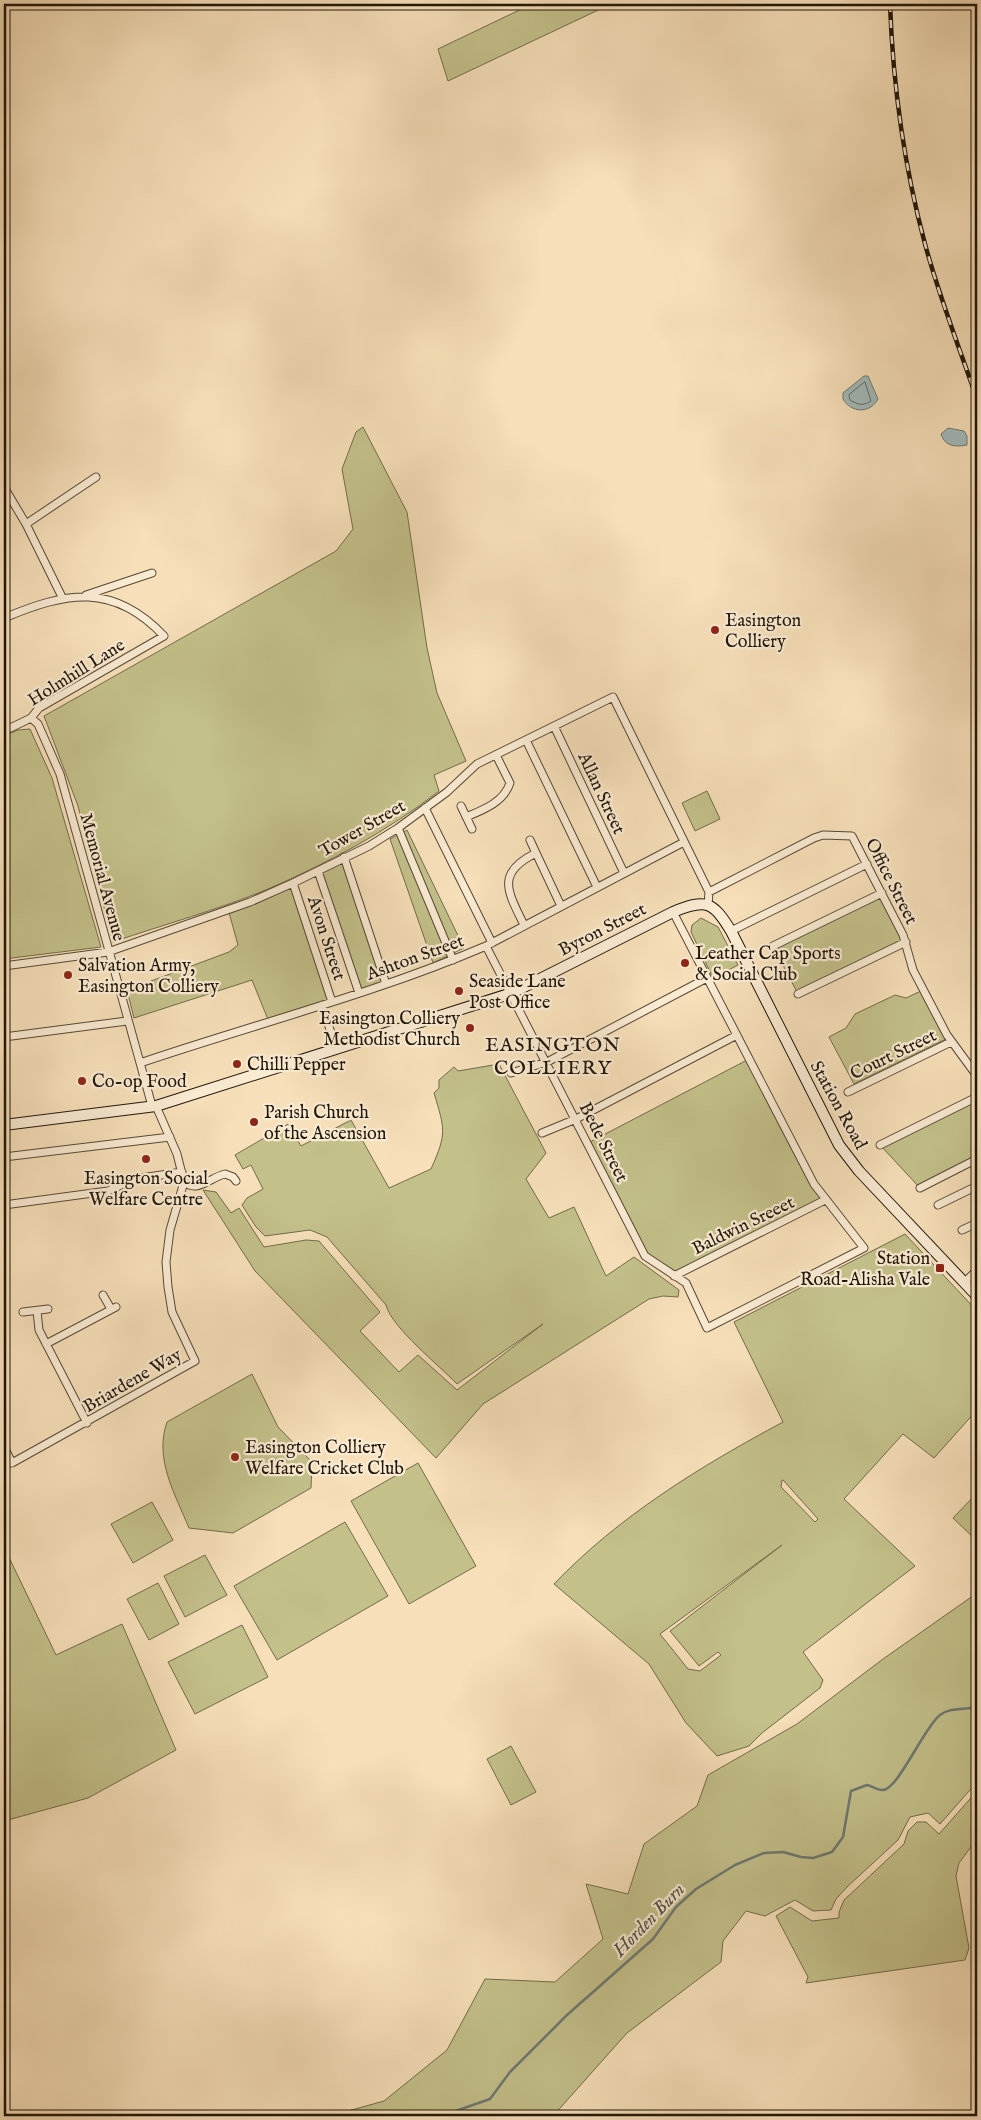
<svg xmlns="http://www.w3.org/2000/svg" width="981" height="2120" font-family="'IM FELL English',serif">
<rect width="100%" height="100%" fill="#f6dfb9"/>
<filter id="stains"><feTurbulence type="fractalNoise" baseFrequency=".004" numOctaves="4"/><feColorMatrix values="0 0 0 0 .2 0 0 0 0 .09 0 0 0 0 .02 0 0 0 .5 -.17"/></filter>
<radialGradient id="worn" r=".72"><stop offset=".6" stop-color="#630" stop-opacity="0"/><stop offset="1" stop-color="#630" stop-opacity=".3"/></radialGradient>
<path fill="#c3c08a" stroke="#726b4a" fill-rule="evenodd" d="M532,4H611L448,81L438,49Z
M363,427L407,512L427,648L437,693L466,761L434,775L439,791C388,831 328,863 268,889C218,910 165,924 113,942L78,806L44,716L336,551L353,529L342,469L356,432Z
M30,729L52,778L101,947L4,959V736L18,730Z
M707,791L720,819L695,831L682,803Z
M407,830L464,948L433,963L390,839Z
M344,857L386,984L359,993L318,871Z
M293,883L332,1002L269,1022L252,980L134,1018L127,990L229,952L238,945L228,909Z
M882,893L906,942L798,994L773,946Z
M701,918L718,927L738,965L713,978L691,932L692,925Z
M923,990L948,1038L854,1084L829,1037L846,1028L855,1014L895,995L906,998Z
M749,1059L825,1200L674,1276L645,1256L588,1143Z
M499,1064L546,1153L526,1179L549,1218L574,1207L606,1276L634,1257L679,1290L678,1297L663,1296L649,1299L483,1404L436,1458L255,1271L203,1190L216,1192L231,1213L239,1208L264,1247L306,1240L319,1241L380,1312L360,1331L399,1372L418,1355L457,1390L543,1324L457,1384C439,1365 392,1328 386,1305L327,1237L310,1230L265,1236L256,1227L242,1205L247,1198L263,1189L251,1165L243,1169L235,1155L288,1124L301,1146L351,1120L389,1188L431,1169C447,1133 445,1130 434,1093L439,1088V1080L454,1067L458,1071Z
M977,1097V1159L920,1188L880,1145Z
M905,1234L977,1311V1410L934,1458L903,1434L844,1499L915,1566L803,1652L823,1680L820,1688L762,1733L749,1746L717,1756L686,1723L649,1664L554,1584C619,1516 701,1466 783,1422L734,1322ZM782,1480H783L818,1519L815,1522L781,1487ZM782,1545L670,1631L699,1666L718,1652L721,1655L700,1671L688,1669L660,1634Z
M252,1374L278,1427L312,1462L311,1488L233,1533L189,1528C175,1494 154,1459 167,1422Z
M418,1463L476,1566L409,1604L351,1501Z
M977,1493V1541L953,1518Z
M152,1502L173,1540L133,1563L111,1524Z
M345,1522L388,1596L277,1660L234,1586Z
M4,1547L56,1655L122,1624L176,1750L88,1798L4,1821Z
M205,1555L227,1595L185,1617L164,1576Z
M158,1583L179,1624L149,1640L127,1599Z
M977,1593V1782L940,1824L928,1813L910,1817L898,1840L847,1887L836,1899L831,1910L813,1911L795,1900L765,1916L746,1911L723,1941L721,1962L627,2033L553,2116H330L384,2101L447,2050L485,1979L555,1982L603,1939L586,1884L628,1894L644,1844L697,1806L708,1775L797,1724L883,1659Z
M242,1625L268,1677L195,1714L168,1662Z
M511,1746L536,1792L511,1805L487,1759Z
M977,1791V1839L959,1863L956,1876L969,1948L965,1960L806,1983L808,1977L776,1916L790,1907L812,1921L839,1918V1912L844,1900L904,1844L908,1831L917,1822H926L939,1834Z"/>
<path fill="#a1baba" stroke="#6d7873" d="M864,376H868L878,399C870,414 851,413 843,399V393Z
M948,428L964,431L967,436V445C956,447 945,447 941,434Z"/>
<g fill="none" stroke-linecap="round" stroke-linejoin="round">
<path stroke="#606862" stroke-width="1" d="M865,382L871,401C863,406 858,405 850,400L849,395Z"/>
<path stroke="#6d7873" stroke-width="2.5" d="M450,2116V2113L490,2099L510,2072L567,2015L653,1939L676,1907L696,1889L735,1865L764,1853L783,1852L801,1857L813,1858L832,1852L843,1837L851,1791L867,1785C872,1786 877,1790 882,1790C897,1792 924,1727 940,1715C950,1707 965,1710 977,1707"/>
<defs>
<path id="street" d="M4,487L26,524L62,597
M26,524L96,477
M86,595L152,573
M4,618C66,592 113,582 164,636L39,708L31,718L4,731
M31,718L38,724L60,774L152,1106
M554,726L624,873
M526,740L597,887
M461,806L472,829
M425,808L492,943
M466,817C483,810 504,802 510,783L496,755
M398,828L453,960
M530,840L536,853
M344,857L386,984
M318,871L359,993
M293,883L332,1002
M709,892L814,838L823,835L852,836L903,935L913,970L947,1035L977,1076
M524,925C508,892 495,873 536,853L561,906
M731,931L867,864
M486,946L645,1256L686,1283L707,1328L864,1248L814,1184L673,912
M773,946L882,893
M4,966L108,952L250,902L293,883L369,846L398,828L447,792L477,764L613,697L709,892L708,905
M798,994L906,942
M322,1005L336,1048
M4,1037L127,1021
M140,1063C255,1024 374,994 486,946L684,842
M511,1073L547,1062L707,978
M848,1092L951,1042
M542,1133L576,1119L737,1035
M880,1145L977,1097
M4,1157L170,1137
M184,1182C198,1193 209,1178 225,1174L233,1177L236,1181
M920,1188L977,1159
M4,1205L108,1191L134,1179L182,1172
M938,1205L977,1186
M962,1230L977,1223
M674,1276L825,1200
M965,1282L977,1270
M103,1295L111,1309
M37,1311L39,1330L87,1423
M23,1312L48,1309
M46,1344L116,1307
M4,1447L12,1463L195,1361L172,1312L168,1287L166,1262L170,1230L184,1182L177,1154L156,1106"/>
<path id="secondary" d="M4,1125L156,1106L512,993L673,912C707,898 713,902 731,931L839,1145L859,1171L977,1296"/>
</defs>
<use href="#street" stroke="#564835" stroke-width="9"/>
<use href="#secondary" stroke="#201609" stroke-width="12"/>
<use href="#street" stroke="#f9ead2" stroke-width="7"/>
<use href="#secondary" stroke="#f9ead2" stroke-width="10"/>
<defs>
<path id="rail" d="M890,4C893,85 904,166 925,244C939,296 959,347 977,399"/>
</defs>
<use href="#rail" stroke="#201609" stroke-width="4.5"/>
<use href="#rail" stroke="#f9ead2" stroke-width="2.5" stroke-dasharray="8" stroke-linecap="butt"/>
</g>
<g fill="#8f2418" stroke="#f9ead2" stroke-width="2">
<circle cx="715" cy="630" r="5"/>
<circle cx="685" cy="963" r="5"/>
<circle cx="68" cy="975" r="5"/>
<circle cx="459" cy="991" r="5"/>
<circle cx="470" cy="1028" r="5"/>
<circle cx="237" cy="1064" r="5"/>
<circle cx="82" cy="1081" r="5"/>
<circle cx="254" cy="1122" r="5"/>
<circle cx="146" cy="1159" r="5"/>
<rect x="935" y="1263" width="10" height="10" rx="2.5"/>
<circle cx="235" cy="1457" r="5"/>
</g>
<g text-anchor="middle" stroke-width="4.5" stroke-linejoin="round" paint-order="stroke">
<g font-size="18" fill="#201609" stroke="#f9ead2" text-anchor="start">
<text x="725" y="626">Easington<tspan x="725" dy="21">Colliery</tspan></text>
<text x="695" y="959">Leather Cap Sports<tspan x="695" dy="21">&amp; Social Club</tspan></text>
<text x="78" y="971">Salvation Army,<tspan x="78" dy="21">Easington Colliery</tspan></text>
<text x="469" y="987">Seaside Lane<tspan x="469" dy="21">Post Office</tspan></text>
<text x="460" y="1024" text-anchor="end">Easington Colliery<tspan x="460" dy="21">Methodist Church</tspan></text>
<text x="247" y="1070">Chilli Pepper</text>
<text x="92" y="1087">Co-op Food</text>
<text x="264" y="1118">Parish Church<tspan x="264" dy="21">of the Ascension</tspan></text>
<text x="146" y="1184" text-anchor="middle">Easington Social<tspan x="146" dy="21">Welfare Centre</tspan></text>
<text x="930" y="1264" text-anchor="end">Station<tspan x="930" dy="21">Road-Alisha Vale</tspan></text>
<text x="245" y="1453">Easington Colliery<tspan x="245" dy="21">Welfare Cricket Club</tspan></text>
</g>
<g font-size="18" fill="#201609" stroke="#f9ead2">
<text transform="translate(76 672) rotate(-32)" y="6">Holmhill Lane</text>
<text transform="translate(602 793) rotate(65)" y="6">Allan Street</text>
<text transform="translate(362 828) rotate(-30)" y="6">Tower Street</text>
<text transform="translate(103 877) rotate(75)" y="6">Memorial Avenue</text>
<text transform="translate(892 881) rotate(63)" y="6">Office Street</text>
<text transform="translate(602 929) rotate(-27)" y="6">Byron Street</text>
<text transform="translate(327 938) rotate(72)" y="6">Avon Street</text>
<text transform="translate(415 957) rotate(-20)" y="6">Ashton Street</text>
<text transform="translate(893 1054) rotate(-26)" y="6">Court Street</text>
<text transform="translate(839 1105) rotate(61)" y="6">Station Road</text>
<text transform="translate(604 1142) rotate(63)" y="6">Bede Street</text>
<text transform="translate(743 1225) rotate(-26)" y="6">Baldwin Sreeet</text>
<text transform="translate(132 1380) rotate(-30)" y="6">Briardene Way</text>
</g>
<g font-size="19" font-style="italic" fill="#4d4f47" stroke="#f9ead2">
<text transform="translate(648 1919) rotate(-46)" y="7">Horden Burn</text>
</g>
<g font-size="20" letter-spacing="1" fill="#201609" stroke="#f9ead2">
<text x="553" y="1051">EASINGTON<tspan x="553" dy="23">COLLIERY</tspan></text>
</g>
</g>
<rect width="981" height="2120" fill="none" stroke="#f6dfb9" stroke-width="20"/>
<rect x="5" y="5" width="971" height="2110" fill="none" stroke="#201609" stroke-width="2.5"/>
<rect x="10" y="10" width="961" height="2100" fill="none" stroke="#201609"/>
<rect width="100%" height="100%" filter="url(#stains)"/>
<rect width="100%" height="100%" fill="url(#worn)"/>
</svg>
